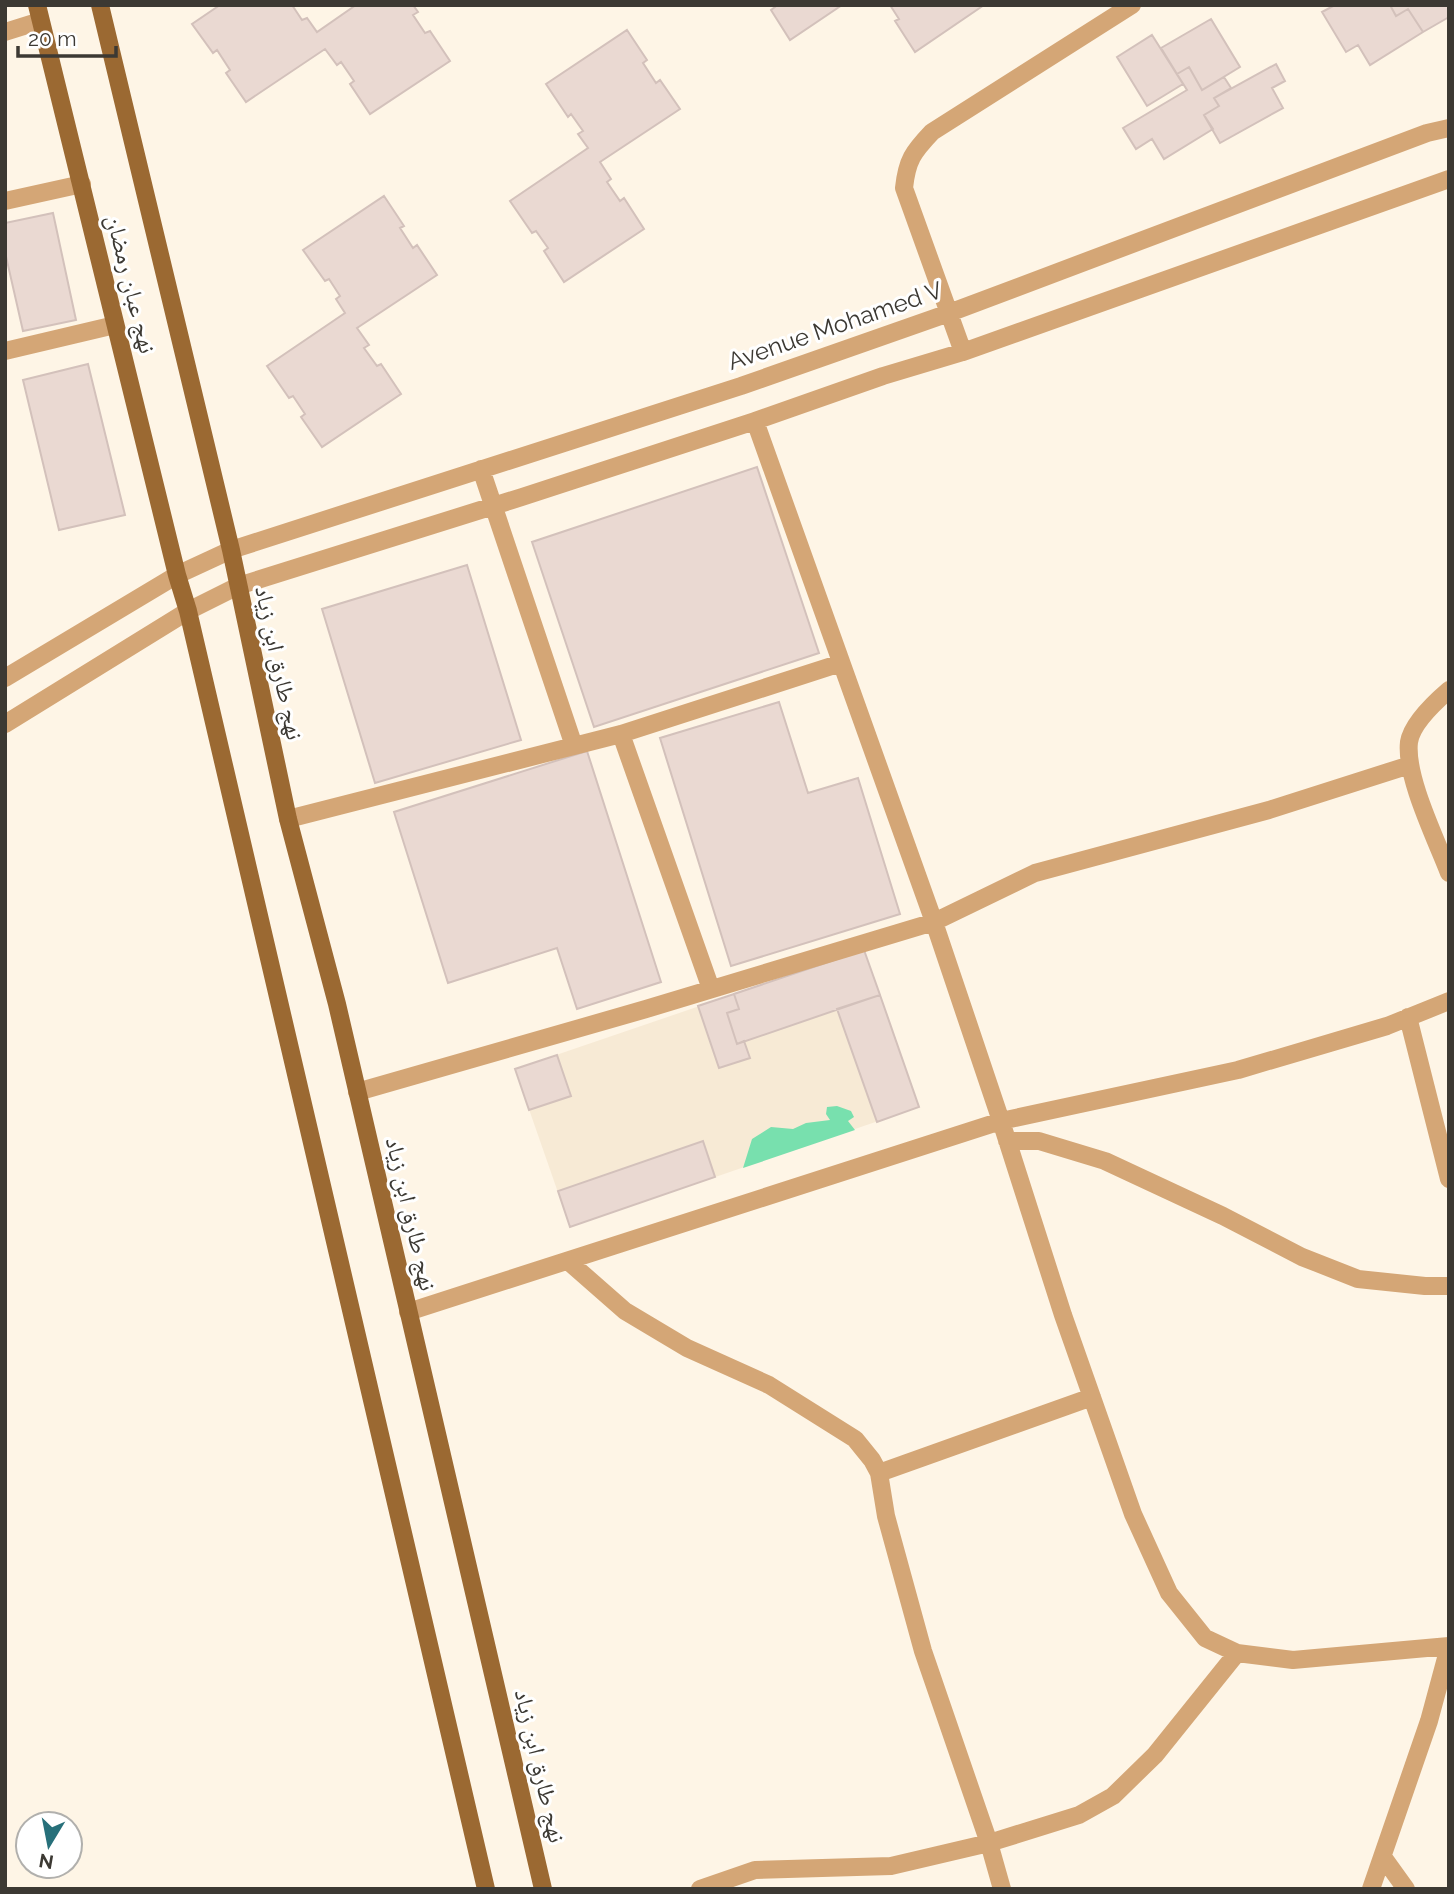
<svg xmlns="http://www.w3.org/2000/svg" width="1454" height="1894" font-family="Raleway,'Noto Naskh Arabic',sans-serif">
<rect width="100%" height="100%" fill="#fef5e6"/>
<path fill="#f7ead5" d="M864,950L919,1107L570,1227L515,1069Z"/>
<path fill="#78e0ae" d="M837,1106L851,1111L854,1117L848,1121L855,1130L743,1168L752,1139L771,1127L793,1129L806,1123L830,1120L826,1114L827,1107Z"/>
<path fill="#ead9d2" stroke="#d3c1bb" stroke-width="2" d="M220,5H292L302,20L307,18L317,32L356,5H413L418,12L413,15L425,33L430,31L450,61L370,114L350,84L354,81L341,62L337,65L325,49L246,102L226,73L230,70L217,50L213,53L192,24Z
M774,5H842L790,40L771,10L775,7Z
M890,5H984L915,52L895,21L899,19Z
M1335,5H1390L1396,16L1408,9L1423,32L1370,65L1358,45L1346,52L1322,12Z
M1390,5H1449V17L1423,32L1408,9L1396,16Z
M1211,19L1240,67L1202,90L1189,67L1177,74L1161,48Z
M627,30L647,60L643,63L656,83L660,80L680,109L600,162L611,179L607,182L620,201L624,198L644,229L564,282L544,251L548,248L536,231L532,233L510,201L588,148L578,134L583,131L571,114L568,117L546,84Z
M1152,35L1183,84L1147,106L1117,57Z
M1276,64L1285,81L1272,88L1283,108L1220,143L1204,115L1219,106L1214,98Z
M1189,67L1202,90L1224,77L1231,88L1214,98L1219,106L1204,115L1213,129L1164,159L1152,139L1136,149L1123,128L1187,90L1177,74Z
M384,196L404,226L400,228L413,248L417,245L437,275L357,328L369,345L364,348L377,366L381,364L401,394L322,447L301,417L305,414L293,396L289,398L267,366L345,313L336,299L340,296L329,279L325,281L303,250Z
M53,213L76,320L23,331L5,252V223Z
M88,364L125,515L59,530L23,380Z
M757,467L819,653L594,727L532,542Z
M467,565L521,740L375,783L322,609Z
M779,702L808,793L858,778L900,914L731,966L660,738Z
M587,751L661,982L577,1009L557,948L448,983L394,812Z
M864,950L880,995L737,1044L727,1013L739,1009L734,994Z
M734,994L739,1009L727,1013L737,1044L744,1041L750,1058L719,1068L698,1006Z
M880,995L919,1107L877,1122L837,1009Z
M557,1055L571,1096L529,1110L515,1069Z
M703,1141L715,1177L570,1227L558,1191Z"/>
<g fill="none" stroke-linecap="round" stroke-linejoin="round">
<path stroke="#d4a676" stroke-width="18" d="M5,32L40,21
M5,201L82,184
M5,351L115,325
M963,352L904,188C907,160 913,152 932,132L1132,5
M481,469L574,746
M5,678L177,575L231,550L741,386L949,313L1427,133L1449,128
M1449,690C1435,702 1412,723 1409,742C1405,777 1436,839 1449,873
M5,724L188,611L238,586L522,497L755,421L883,376L963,352L1449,179
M621,734L711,989
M288,819L621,734L841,663
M1449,1001L1387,1026L1238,1070L1001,1121L1063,1315L1133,1514L1169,1593L1205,1638L1237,1653L1293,1660L1449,1646
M1408,1017L1449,1179
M357,1092L646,1009L934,922L1035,873L1269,810L1410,765
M1007,1141H1039L1105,1161L1223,1216L1302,1257L1358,1279L1425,1286H1449
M568,1261L625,1311L687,1348L769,1385L855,1439L872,1460L879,1473L886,1516L923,1651L989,1843L1002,1889
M408,1312L1001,1121L934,922L755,421
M879,1473L1092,1397
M1383,1857L1406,1889
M700,1889L755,1870L891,1866L989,1843L1079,1815L1113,1796L1155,1755L1237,1653
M1371,1889L1429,1721L1449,1647"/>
<path stroke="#9b6932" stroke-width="18" d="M37,5L177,575L188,611L486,1889
M100,5L231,550L288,819L337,1004L543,1889"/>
</g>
<g text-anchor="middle" stroke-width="6" stroke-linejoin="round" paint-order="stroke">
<g font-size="24" fill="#3c3933" stroke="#fff">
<text transform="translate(131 284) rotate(76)" y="8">نهج عبان رمضان</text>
<text transform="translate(835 326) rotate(-19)" y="8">Avenue Mohamed V</text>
<text transform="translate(279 663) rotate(78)" y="8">نهج طارق ابن زياد</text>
<text transform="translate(411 1214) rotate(77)" y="8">نهج طارق ابن زياد</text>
<text transform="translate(540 1766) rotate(77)" y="8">نهج طارق ابن زياد</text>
</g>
</g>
<rect width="1454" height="1894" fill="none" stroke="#3c3933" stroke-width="14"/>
<g transform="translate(49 1845) rotate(190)"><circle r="33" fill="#ffffff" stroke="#b1b0ad" stroke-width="2"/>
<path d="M0-5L12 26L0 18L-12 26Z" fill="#27707a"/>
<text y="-10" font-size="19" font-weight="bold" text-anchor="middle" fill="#3c3933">N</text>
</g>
<path d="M18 46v10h98v-10" fill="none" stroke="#3c3933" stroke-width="3.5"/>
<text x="28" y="46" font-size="21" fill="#3c3933" stroke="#ffffff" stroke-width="5" paint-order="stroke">20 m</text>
</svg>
